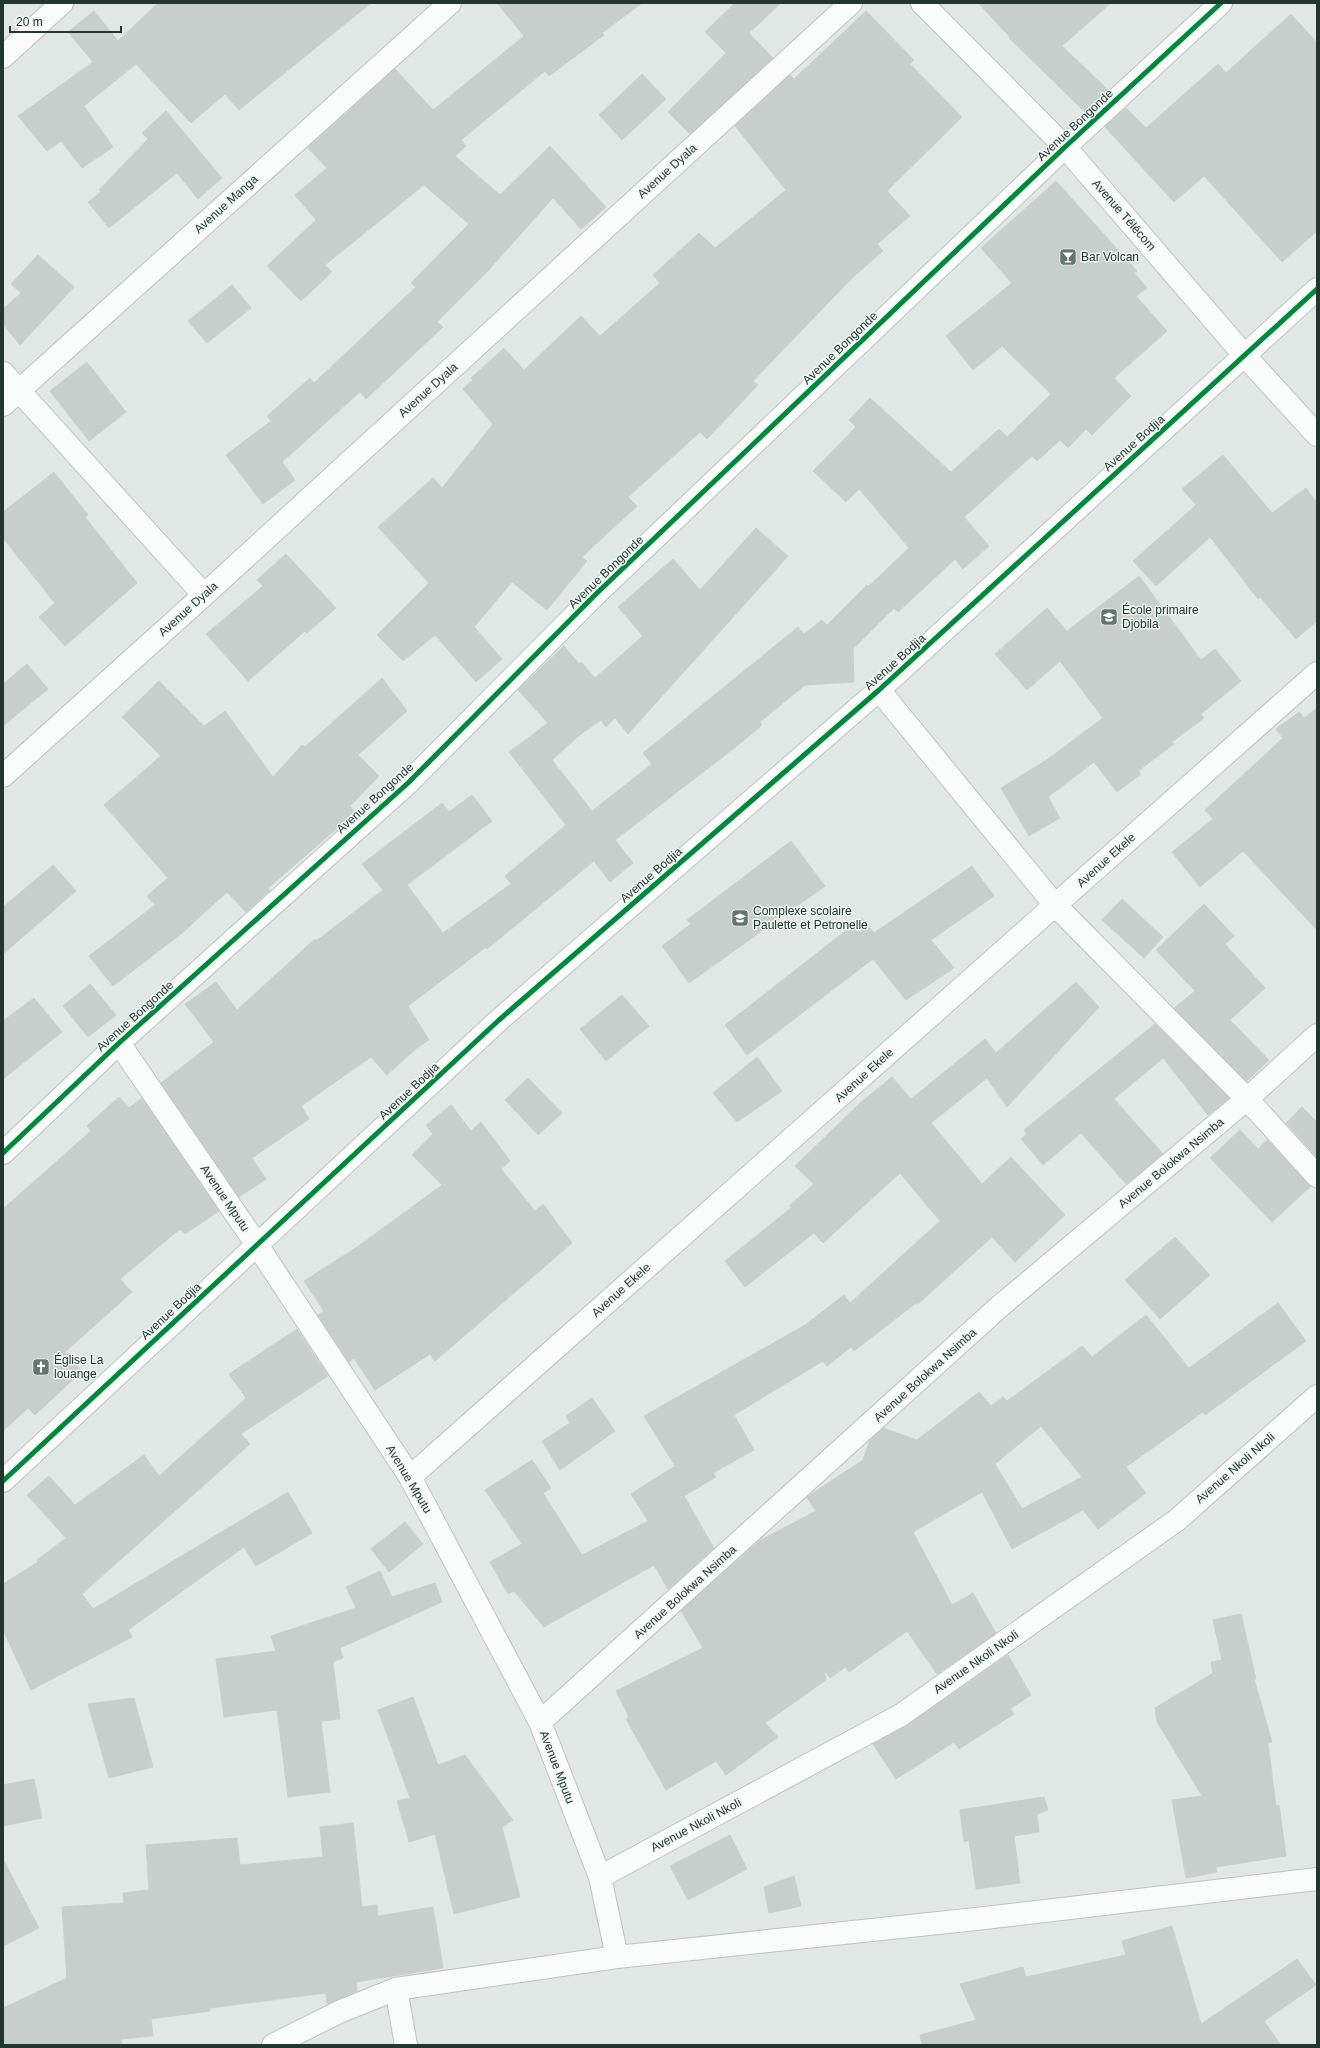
<svg xmlns="http://www.w3.org/2000/svg" width="1320" height="2048" font-family="Helvetica,sans-serif">
<rect width="100%" height="100%" fill="#e1e7e4"/>
<path fill="#c8cecb" stroke="#cad0cd" fill-rule="evenodd" d="M158,3H371L239,110L225,94L191,123L136,64L84,106L113,147L82,168L61,141L47,151L18,116L93,62L68,32L94,11L118,41Z
M497,3H642L602,33L604,35L549,76L545,71L461,140L466,146L455,156L500,195L550,146L606,207L581,229L553,198L486,273L437,322L443,327L366,399L360,392L282,462L295,480L263,504L226,455L271,421L267,416L310,378L314,383L416,287L411,283L469,224L424,185L325,265L332,272L301,301L267,266L316,220L295,195L327,168L308,148L395,69L433,110L524,36Z
M735,3H781L749,33L773,58L690,134L668,112L726,53L705,32Z
M978,3H1111L1062,46L1108,90L1085,112L1009,38L1010,37Z
M866,11L914,60L910,64L962,117L887,191L910,216L877,244L883,251L851,279L753,381L758,385L707,439L700,432L628,497L637,506L582,557L587,561L547,610L512,582L474,627L502,659L476,682L435,635L403,661L377,635L429,583L378,527L433,478L442,488L493,424L463,389L473,380L471,378L504,348L524,370L581,316L600,336L660,283L653,275L699,233L715,248L786,190L735,126L790,75L794,79Z
M1291,14L1317,43V231L1282,262L1204,176L1174,202L1105,127L1126,108L1146,128L1218,64L1226,73Z
M642,74L666,99L622,140L599,115Z
M166,111L222,178L198,199L177,173L109,228L88,202L101,192L99,190L148,139L142,133Z
M1056,181L1137,271L1134,273L1147,288L1136,296L1167,331L1114,378L1131,396L1092,435L1086,429L1068,448L1060,440L1037,461L1032,456L964,517L989,546L963,569L955,559L898,612L894,608L853,649L854,682L805,685L760,722L762,725L737,746L615,840L633,863L610,882L594,861L487,949L486,947L408,1006L429,1040L418,1047L387,1075L371,1057L301,1106L309,1119L252,1158L266,1179L239,1197L161,1083L214,1042L185,1004L216,982L237,1010L315,939L316,941L383,890L362,864L442,803L449,812L472,795L492,821L407,885L443,933L511,884L505,876L566,825L509,752L548,723L518,690L564,646L579,664L581,662L595,678L643,636L618,607L673,559L700,590L756,528L788,556L628,734L615,718L606,727L601,720L577,737L552,760L592,811L652,764L643,753L798,627L804,634L822,620L827,625L867,585L868,587L909,548L859,489L846,502L813,471L856,427L849,420L870,398L951,472L999,429L1007,437L1051,394L1002,346L973,370L946,336L1012,283L981,248Z
M38,255L74,287L20,345L3,324V309L21,293L11,284Z
M232,285L251,308L207,343L188,321Z
M87,362L126,412L89,441L50,391Z
M1223,455L1272,513L1306,488L1317,503V621L1296,639L1260,597L1258,599L1210,537L1156,586L1133,561L1196,505L1182,489Z
M54,472L88,515L85,517L137,583L65,646L39,617L55,603L3,538V512Z
M286,554L336,608L307,633L305,631L248,681L206,634L263,586L257,580Z
M1139,576L1201,660L1215,649L1241,681L1201,714L1204,718L1172,742L1174,744L1138,771L1141,774L1117,792L1094,762L1048,797L1060,818L1029,836L1001,788L1048,759L1103,718L1060,661L1027,690L995,654L1047,608L1067,631Z
M27,664L48,689L3,726V684Z
M382,678L407,711L358,755L379,776L350,806L355,813L268,888L270,890L246,912L227,892L181,934L113,986L89,956L155,905L147,896L168,878L104,805L161,756L122,717L159,681L204,726L225,711L273,777L302,745L305,747Z
M1317,708V930L1243,851L1200,887L1172,852L1213,819L1205,810L1283,738L1276,729L1299,712L1304,718Z
M791,841L825,886L689,983L662,946L691,924L687,920Z
M53,865L76,891L3,954V907Z
M972,866L994,896L931,940L954,968L906,1000L873,959L747,1055L725,1025L862,918L874,933Z
M1122,899L1163,937L1144,958L1102,920Z
M1204,904L1234,936L1225,944L1265,988L1230,1020L1269,1060L1247,1081L1174,1008L1195,991L1156,950Z
M1076,982L1099,1007L1007,1107L987,1078L931,1123L982,1184L1011,1157L1065,1215L1015,1262L992,1237L918,1304L916,1303L854,1351L851,1347L827,1366L823,1361L734,1415L754,1450L713,1473L716,1477L684,1496L714,1548L668,1589L654,1565L544,1627L514,1591L508,1594L490,1562L522,1544L485,1490L532,1460L551,1488L543,1493L582,1555L648,1521L631,1494L675,1466L644,1416L805,1325L844,1295L850,1303L940,1221L900,1173L823,1243L814,1233L745,1287L725,1261L791,1208L789,1206L814,1184L795,1166L859,1104L892,1077L911,1099L985,1039L996,1053Z
M90,984L116,1015L88,1037L63,1006Z
M622,995L649,1026L606,1061L580,1029Z
M34,998L62,1032L3,1079V1021Z
M1155,1024L1229,1098L1208,1115L1163,1058L1114,1099L1163,1154L1126,1184L1081,1133L1043,1165L1021,1139L1027,1134L1024,1130Z
M757,1057L782,1091L737,1122L713,1093Z
M528,1078L562,1113L538,1135L505,1100Z
M119,1097L129,1108L142,1098L219,1211L185,1234L180,1229L120,1279L132,1292L65,1352L82,1371L35,1415L28,1408L3,1431V1209L91,1131L87,1126Z
M451,1105L471,1131L481,1122L510,1161L501,1169L535,1211L543,1204L572,1243L435,1361L430,1354L375,1390L354,1358L349,1362L318,1315L324,1311L304,1281L360,1245L442,1185L412,1155L433,1134L426,1125Z
M1302,1107L1317,1122V1157L1286,1123Z
M1240,1130L1258,1149L1267,1140L1311,1186L1272,1222L1210,1158Z
M1175,1237L1210,1275L1160,1319L1125,1280Z
M1278,1303L1306,1341L1205,1415L1203,1412L1126,1467L1146,1493L1098,1529L1083,1510L1012,1549L982,1492L913,1532L952,1605L973,1593L996,1633L937,1674L907,1631L849,1672L845,1667L830,1678L824,1670L826,1680L765,1723L778,1737L726,1775L716,1761L666,1790L626,1719L629,1717L616,1691L703,1648L681,1611L759,1541L816,1511L807,1497L863,1460L870,1440L883,1428L917,1440L979,1392L991,1406L1003,1397L1007,1401L1082,1346L1092,1357L1146,1315L1189,1368ZM1041,1426L1082,1477L1022,1509L995,1464Z
M297,1329L328,1376L241,1434L250,1444L82,1594L93,1609L288,1492L312,1533L256,1566L244,1547L128,1630L132,1637L31,1690L3,1630V1584L38,1562L37,1560L66,1538L27,1495L49,1476L75,1505L144,1455L159,1476L246,1398L229,1374Z
M592,1398L615,1431L560,1470L542,1441L570,1423L566,1416Z
M405,1522L423,1544L389,1572L371,1549Z
M380,1571L392,1597L435,1583L442,1602L340,1648L343,1658L333,1662L340,1719L321,1721L330,1792L288,1797L277,1710L224,1717L216,1659L276,1651L271,1636L356,1608L346,1587Z
M1241,1614L1256,1679H1254L1272,1742L1268,1743L1276,1806L1279,1805L1286,1856L1216,1867L1217,1872L1186,1878L1172,1800L1202,1796L1157,1722L1155,1708L1213,1673L1211,1662L1222,1660L1213,1620Z
M1008,1655L1031,1695L1010,1709L1014,1714L959,1749L954,1742L896,1779L873,1744L908,1725Z
M413,1697L438,1765L465,1755L513,1820L502,1827L520,1897L454,1914L435,1834L409,1842L397,1801L410,1798L378,1710Z
M134,1698L153,1767L109,1778L88,1704Z
M34,1779L42,1818L3,1826V1785Z
M1044,1797L1048,1810L1037,1814L1039,1832L1014,1836L1020,1883L976,1889L969,1840L964,1842L960,1810Z
M353,1823L362,1907L377,1905L378,1916L433,1907L443,1968L356,1982L357,1991L327,2004L326,1993L210,2008V2011L151,2019L153,2036L121,2039L122,2045H3V2008L67,1978L62,1907L124,1903L123,1893L149,1890L146,1845L237,1838L240,1865L323,1857L320,1827Z
M730,1835L747,1869L688,1900L670,1866Z
M3,1859L39,1928L3,1946Z
M794,1876L801,1906L769,1913L764,1887Z
M1172,1926L1201,2024L1297,1959L1316,1985L1264,2021L1281,2045H922L920,2035L976,2020L960,1984L1023,1967L1026,1977L1126,1955L1122,1941Z"/>
<g fill="none" stroke-linecap="round" stroke-linejoin="round">
<defs>
<path id="minor" d="M922,3L1065,147L1245,356L1317,435
M3,57L62,3
M3,373L204,595
M3,405L450,3
M879,690L1055,905L1247,1099L1317,1176
M3,776L204,595L851,3
M119,1043L257,1245L410,1477L540,1722L600,1877L617,1957
M3,1153L119,1043L408,783L596,594L1065,147L1221,3
M410,1477L1317,673
M3,1481L499,1020L879,690L1317,289
M540,1722L999,1307L1247,1099L1317,1035
M600,1877L901,1715L1177,1520L1317,1396
M396,1989L406,2045
M273,2045L339,2012L396,1989L617,1957L976,1919L1317,1879"/>
</defs>
<use href="#minor" stroke="#bec3c1" stroke-width="24"/>
<use href="#minor" stroke="#fafbfb" stroke-width="22"/>
<defs>
<path id="cycleway" d="M3,1153L119,1043L408,783L596,594L1065,147L1221,3
M3,1481L499,1020L879,690L1317,289"/>
</defs>
<use href="#cycleway" stroke="#eff6f2" stroke-width="8"/>
<use href="#cycleway" stroke="#00873e" stroke-width="5"/>
</g>
<defs>
<symbol id="bar-square" viewBox="-11 -11 22 22"><rect x="-9" y="-9" width="18" height="18" rx="4" fill="#647570" stroke="#eff6f2"/><path d="M-6-5H6L.8 .8V4.5H3.5V6h-7V4.5H-.8V.8Z" fill="#fff"/></symbol>
<symbol id="school-square" viewBox="-11 -11 22 22"><rect x="-9" y="-9" width="18" height="18" rx="4" fill="#647570" stroke="#eff6f2"/><path d="M0-5L7-2L0 1L-7-2ZM-4 1L0 2.5L4 1V4Q0 6-4 4Z" fill="#fff"/></symbol>
<symbol id="church-square" viewBox="-11 -11 22 22"><rect x="-9" y="-9" width="18" height="18" rx="4" fill="#647570" stroke="#eff6f2"/><path d="M-1.2-6h2.4v3.5h3.3v2.4h-3.3V6h-2.4V-.1h-3.3v-2.4h3.3Z" fill="#fff"/></symbol>
</defs>
<g fill-rule="evenodd">
<use href="#bar-square" x="1058" y="247" width="20" height="20"/>
<use href="#school-square" x="1099" y="607" width="20" height="20"/>
<use href="#school-square" x="730" y="908" width="20" height="20"/>
<use href="#church-square" x="31" y="1357" width="20" height="20"/>
</g>
<g text-anchor="middle" stroke-width="3" stroke-linejoin="round" paint-order="stroke">
<g font-size="12" fill="#213831" stroke="#eff6f2">
<text transform="translate(1075 125) rotate(-43)" y="4">Avenue Bongonde</text>
<text transform="translate(667 171) rotate(-42)" y="4">Avenue Dyala</text>
<text transform="translate(226 204) rotate(-42)" y="4">Avenue Manga</text>
<text transform="translate(1124 215) rotate(49)" y="4">Avenue Télécom</text>
<text transform="translate(840 348) rotate(-44)" y="4">Avenue Bongonde</text>
<text transform="translate(428 390) rotate(-42)" y="4">Avenue Dyala</text>
<text transform="translate(1134 443) rotate(-42)" y="4">Avenue Bodjia</text>
<text transform="translate(606 572) rotate(-44)" y="4">Avenue Bongonde</text>
<text transform="translate(188 609) rotate(-42)" y="4">Avenue Dyala</text>
<text transform="translate(895 662) rotate(-42)" y="4">Avenue Bodjia</text>
<text transform="translate(375 798) rotate(-42)" y="4">Avenue Bongonde</text>
<text transform="translate(1106 860) rotate(-42)" y="4">Avenue Ekele</text>
<text transform="translate(651 875) rotate(-41)" y="4">Avenue Bodjia</text>
<text transform="translate(135 1016) rotate(-42)" y="4">Avenue Bongonde</text>
<text transform="translate(864 1075) rotate(-42)" y="4">Avenue Ekele</text>
<text transform="translate(409 1091) rotate(-43)" y="4">Avenue Bodjia</text>
<text transform="translate(1171 1163) rotate(-40)" y="4">Avenue Bolokwa Nsimba</text>
<text transform="translate(225 1198) rotate(56)" y="4">Avenue Mputu</text>
<text transform="translate(621 1290) rotate(-42)" y="4">Avenue Ekele</text>
<text transform="translate(171 1311) rotate(-43)" y="4">Avenue Bodjia</text>
<text transform="translate(925 1375) rotate(-42)" y="4">Avenue Bolokwa Nsimba</text>
<text transform="translate(1235 1468) rotate(-41)" y="4">Avenue Nkoli Nkoli</text>
<text transform="translate(409 1479) rotate(59)" y="4">Avenue Mputu</text>
<text transform="translate(685 1592) rotate(-42)" y="4">Avenue Bolokwa Nsimba</text>
<text transform="translate(976 1662) rotate(-35)" y="4">Avenue Nkoli Nkoli</text>
<text transform="translate(557 1767) rotate(69)" y="4">Avenue Mputu</text>
<text transform="translate(696 1825) rotate(-28)" y="4">Avenue Nkoli Nkoli</text>
</g>
<g font-size="12" fill="#213831" stroke="#eff6f2" text-anchor="start">
<text x="1081" y="261">Bar Volcan</text>
<text x="1122" y="614">École primaire<tspan x="1122" dy="14">Djobila</tspan></text>
<text x="753" y="915">Complexe scolaire<tspan x="753" dy="14">Paulette et Petronelle</tspan></text>
<text x="54" y="1364">Église La<tspan x="54" dy="14">louange</tspan></text>
</g>
</g>
<rect width="1320" height="2048" fill="none" stroke="#213831" stroke-width="8"/>
<path d="M10 26v6h111v-6" fill="none" stroke="#213831" stroke-width="2"/>
<text x="16" y="26" font-size="12" fill="#213831" stroke="#eff6f2" stroke-width="3" paint-order="stroke">20 m</text>
</svg>
